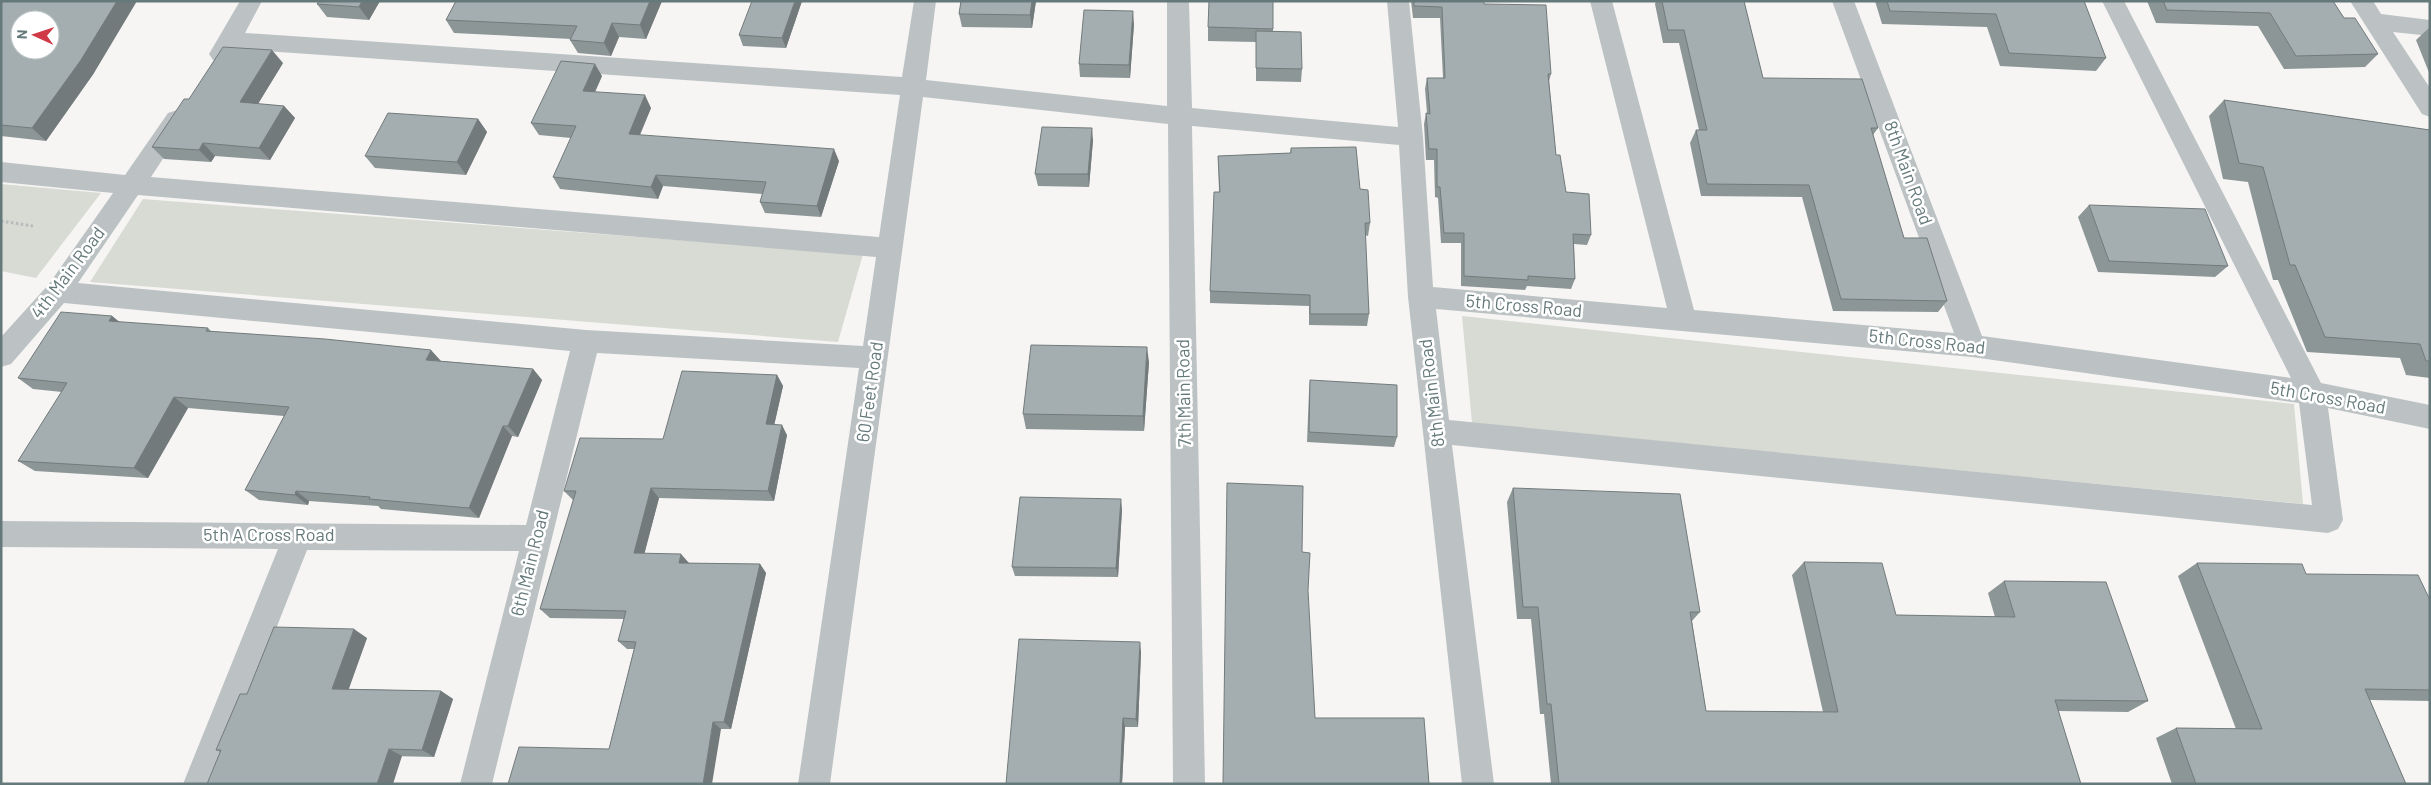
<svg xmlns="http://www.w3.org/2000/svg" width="2431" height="785" font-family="Barlow,sans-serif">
<rect width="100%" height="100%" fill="#f6f5f3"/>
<path fill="#d8dbd3" d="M1,184L101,193L36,278L1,271Z
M143,199L863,254L838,342L90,282Z
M1462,316L2294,404L2303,504L1472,423Z"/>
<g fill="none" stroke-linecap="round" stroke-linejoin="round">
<path stroke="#b6bbbc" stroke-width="3" stroke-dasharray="2.5 2.5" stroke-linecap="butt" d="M1,221L33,226"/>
<path fill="#bcc2c3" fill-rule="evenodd" d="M240,1H262L245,33L902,77L914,1H936L926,80L1167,106V1H1189L1192,108L1398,127L1387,1H1409L1423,137L1433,287L1667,308L1590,1H1612L1694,310L1954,333L1832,1H1854L1982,336L2291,378L2102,1H2124L2321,383L2430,405V429L2328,408L2343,520L2338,529L2328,533L1452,445L1494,784H1462L1408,297L1399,145L1192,126L1205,784H1173L1168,124L923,97L830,784H798L859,368L597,353L492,784H460L519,551L307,550L215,784H183L278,549L1,547V521L526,525L570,351L64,303L11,364L1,367V337L49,284L113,193L1,182V162L125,175L168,113L177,110L186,113L189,119L151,177L879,237L900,95L236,49L229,60L221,62L213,60L209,54ZM138,195L876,257L863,346L586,330L78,283ZM1436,309L1972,357L2299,403L2312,505L1449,420Z
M2350,1H2373L2381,14L2430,20V36L2393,32L2430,88V117L2422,114Z"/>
</g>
<path fill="#8d9697" d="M1,1L94,73L46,141L1,136Z
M319,1H380L369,20L327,17L317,4Z
M456,1H662L646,39L619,37L611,56L578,53L570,40L571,39L454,33L446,20Z
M802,1L786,48L743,46L739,35Z
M961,1H1036L1032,28L962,27L959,14Z
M1273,1V31L1302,69L1301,82L1256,81V42L1208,41V27Z
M1411,1H1484V4L1551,74L1549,81L1556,155L1566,192L1591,235L1587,245L1574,244L1575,279L1571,289L1527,286L1525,290L1461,286V243H1441L1438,198L1435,197L1434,160H1426L1424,124L1426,113H1427L1425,89L1427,78H1443L1440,18H1413Z
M1656,1H1744L1763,78L1878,128L1873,135L1904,238L1947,301L1938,312L1833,311L1802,197L1701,196L1690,143L1696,130H1699L1679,43H1663L1655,4Z
M1875,1H2084L2106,58L2096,71L2000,66L1987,27L1882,24Z
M2147,1H2333L2344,18L2378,54L2365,67L2284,69L2258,26L2156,23Z
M1134,24L1130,78L1080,77L1079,64Z
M2430,27V75L2416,40Z
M283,63L258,104L284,106L295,118L270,160L215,156L211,162L164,159L152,147L189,99Z
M602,76L595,92L651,108L640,135L839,161L821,217L765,213L760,202L762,194L663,186L658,199L560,189L553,177L571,138L539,135L531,123Z
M2224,100L2430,130V378L2406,375L2400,358L2307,352L2278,280H2273L2248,182L2223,179L2209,116Z
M478,119L487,132L466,175L375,168L365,156Z
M1093,140L1089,187L1038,186L1035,174Z
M1291,148L1360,189L1370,223L1368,236L1365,235L1369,314L1367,326L1309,325V306L1210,303V291L1219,192L1218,156L1290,153Z
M2089,205L2228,266L2215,277L2098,272L2078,217Z
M112,316L119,322L208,328L211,331L441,361L533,369L542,380L518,437L512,436L479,518L381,509L378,506L309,501L308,505L259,500L245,490L284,416L188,408L148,478L35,471L18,461L62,392L33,389L18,378Z
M1149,362L1144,431L1026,429L1023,414Z
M777,375L783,386L774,425L787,435L774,501L659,498L644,554L688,563L760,564L766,573L731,729H721L609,749L634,649H627L618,641L624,619L550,618L540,609L574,501L564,491L663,439Z
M1310,380L1397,437L1394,447L1307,442L1309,391Z
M1513,488L1700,612L1692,621L1706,711L1823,712L1792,575L1804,562L1896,615L1995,617L1988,593L2004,581L2148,701L2128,712L2058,711L2081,784H1551L1544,714H1540L1531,619H1517L1507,502Z
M1122,509L1118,577L1015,576L1012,567Z
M2197,563L2306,574L2430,600V701L2370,700L2406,784H2172L2156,738L2176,728L2236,729L2178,576Z
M367,638L348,689L441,691L453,699L434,757L220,752L216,750L247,694Z
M1141,652L1138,727H1125L1122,784H1006Z"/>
<path fill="#737a7b" d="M117,1H137L94,73L46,141L32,128Z
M362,1H380L369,20L359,7Z
M650,1H662L646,39L640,25Z
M795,1H802L786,48L782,38Z
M1032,1H1036L1032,28L1030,15Z
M1133,11L1134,24L1130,78L1129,65Z
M612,23L619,37L611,56L604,43Z
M272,50L283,63L251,115L240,102Z
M595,64L602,76L590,103L583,91Z
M645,95L651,108L635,146L629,134Z
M284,106L295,118L270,160L259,148Z
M478,119L487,132L466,175L457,162Z
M1092,128L1093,140L1089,187L1088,174Z
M203,143L215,156L211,162L199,150Z
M834,149L839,161L821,217L817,206Z
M656,175L663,186L658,199L651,187Z
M112,316L126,327L109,321Z
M1147,347L1149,362L1144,431L1143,416Z
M431,350L441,361L426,360Z
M533,369L542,380L518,437L508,426Z
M777,375L783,386L772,435L766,424Z
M174,397L188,408L148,478L134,468Z
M782,425L787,435L774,501L768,491Z
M503,426L512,436L479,518L469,508Z
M651,488L659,498L642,563L634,553Z
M296,491L309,501L308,505L295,495Z
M1121,499L1122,509L1118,577L1116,568Z
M681,554L689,563H679Z
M760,564L766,573L731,729L724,722Z
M354,629L367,638L346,697L332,689Z
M1140,642L1141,652L1138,727L1136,719Z
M441,691L453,699L434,757L422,750Z
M1123,718L1125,727L1122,784H1120Z
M713,722L721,729L712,784H703Z
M389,749L402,756L393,784H377Z"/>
<path fill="#a4aeb0" stroke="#737a7b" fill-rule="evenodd" d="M1,1H117L81,60L32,128L1,125ZM20,20H50V50H20Z
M319,1H362L359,7L317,4Z
M456,1H650L640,25L612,23L604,43L570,40L577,26L446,20Z
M752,1H795L782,38L739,35Z
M961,1H1032L1030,15L959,14Z
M1209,1H1273V29L1208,27Z
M1414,1H1484V4L1546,5L1551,74H1548L1556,155H1560L1566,192L1589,194L1591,235L1573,234L1575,279L1528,276V280L1464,276V233H1444L1440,187H1437V149H1429L1426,113L1430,114L1427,78H1445L1442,7L1414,6Z
M1662,1H1744L1763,78L1862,79L1878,128H1871L1904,238H1927L1947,301L1841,299L1809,185L1707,184L1696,130H1707L1684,30H1668Z
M1887,1H2084L2106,58L2009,53L1996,14L1890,11Z
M2163,1H2333L2344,18H2355L2378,54L2296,56L2270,13L2167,10Z
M1084,10L1133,11L1129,65L1079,64Z
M1256,31L1301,32L1302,69L1256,68Z
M223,47L272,50L240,102L284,106L259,148L203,143L199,150L152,147L184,99H189Z
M561,61L595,64L583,91L645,95L629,134L834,149L817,206L760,202L766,182L656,175L651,187L553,177L576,126L531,123Z
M2224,100L2430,130V361H2426L2420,344L2325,337L2295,265H2290L2263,167L2239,163Z
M388,113L478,119L457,162L365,156Z
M1042,127L1092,128L1088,174H1035Z
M1356,147L1360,189L1368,190L1370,223H1365L1369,314H1310V295L1210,291L1214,192H1220L1218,156L1291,153V148Z
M2089,205L2205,209L2228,266L2109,261Z
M61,312L112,316L109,321L208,328L206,331L325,339L431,350L426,360L533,369L508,426H503L469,508L369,499L370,497L296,491L295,495L245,490L289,407L174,397L134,468L18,461L67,383L18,378Z
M1031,345L1147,347L1143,416L1023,414Z
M682,371L777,375L766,424L782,425L768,491L651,488L634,553L681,554L679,563L760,564L724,722H713L703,784H508L519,747L609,749L636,642L618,641L626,611L540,609L576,491H564L580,438L663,439Z
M1310,380L1397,385V437L1309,432Z
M1227,483L1303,486L1302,552L1310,553L1308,590L1315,718H1424L1429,784H1223Z
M1513,488L1680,494L1700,612H1690L1706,711L1838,712L1804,562L1882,563L1896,615L2015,617L2004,581L2106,582L2148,701L2055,700L2081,784H1559L1551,704H1547L1538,607H1523Z
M1020,497L1121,499L1116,568L1012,567Z
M2197,563L2302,564L2306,574L2418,575L2430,600V690L2365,689L2406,784H2196L2176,728L2262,729Z
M274,627L354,629L332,689L441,691L422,750L389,749L377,784H207L221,750H216L240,694H247Z
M1019,639L1140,642L1136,719L1123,718L1120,784H1006Z"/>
<g text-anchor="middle" stroke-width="5" stroke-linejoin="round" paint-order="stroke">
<g font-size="18" fill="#65797b" stroke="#fff">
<text transform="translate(1908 173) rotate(70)" y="6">8th Main Road</text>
<text transform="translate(68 273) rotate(-53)" y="6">4th Main Road</text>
<text transform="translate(1524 306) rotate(5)" y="6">5th Cross Road</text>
<text transform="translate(1927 342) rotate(6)" y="6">5th Cross Road</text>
<text transform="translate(870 392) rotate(-82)" y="6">60 Feet Road</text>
<text transform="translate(1184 393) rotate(-91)" y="6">7th Main Road</text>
<text transform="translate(1432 393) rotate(-97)" y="6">8th Main Road</text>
<text transform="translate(2328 398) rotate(10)" y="6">5th Cross Road</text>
<text x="269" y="541">5th A Cross Road</text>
<text transform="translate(530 563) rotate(-76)" y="6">6th Main Road</text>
</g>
</g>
<rect width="2431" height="785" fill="none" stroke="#65797b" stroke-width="5"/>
<g transform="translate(35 35) rotate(273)"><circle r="24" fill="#ffffff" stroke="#c1c9ca"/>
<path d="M0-4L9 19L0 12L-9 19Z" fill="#d03a46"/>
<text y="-8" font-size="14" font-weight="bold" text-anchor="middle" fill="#65797b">N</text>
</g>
</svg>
